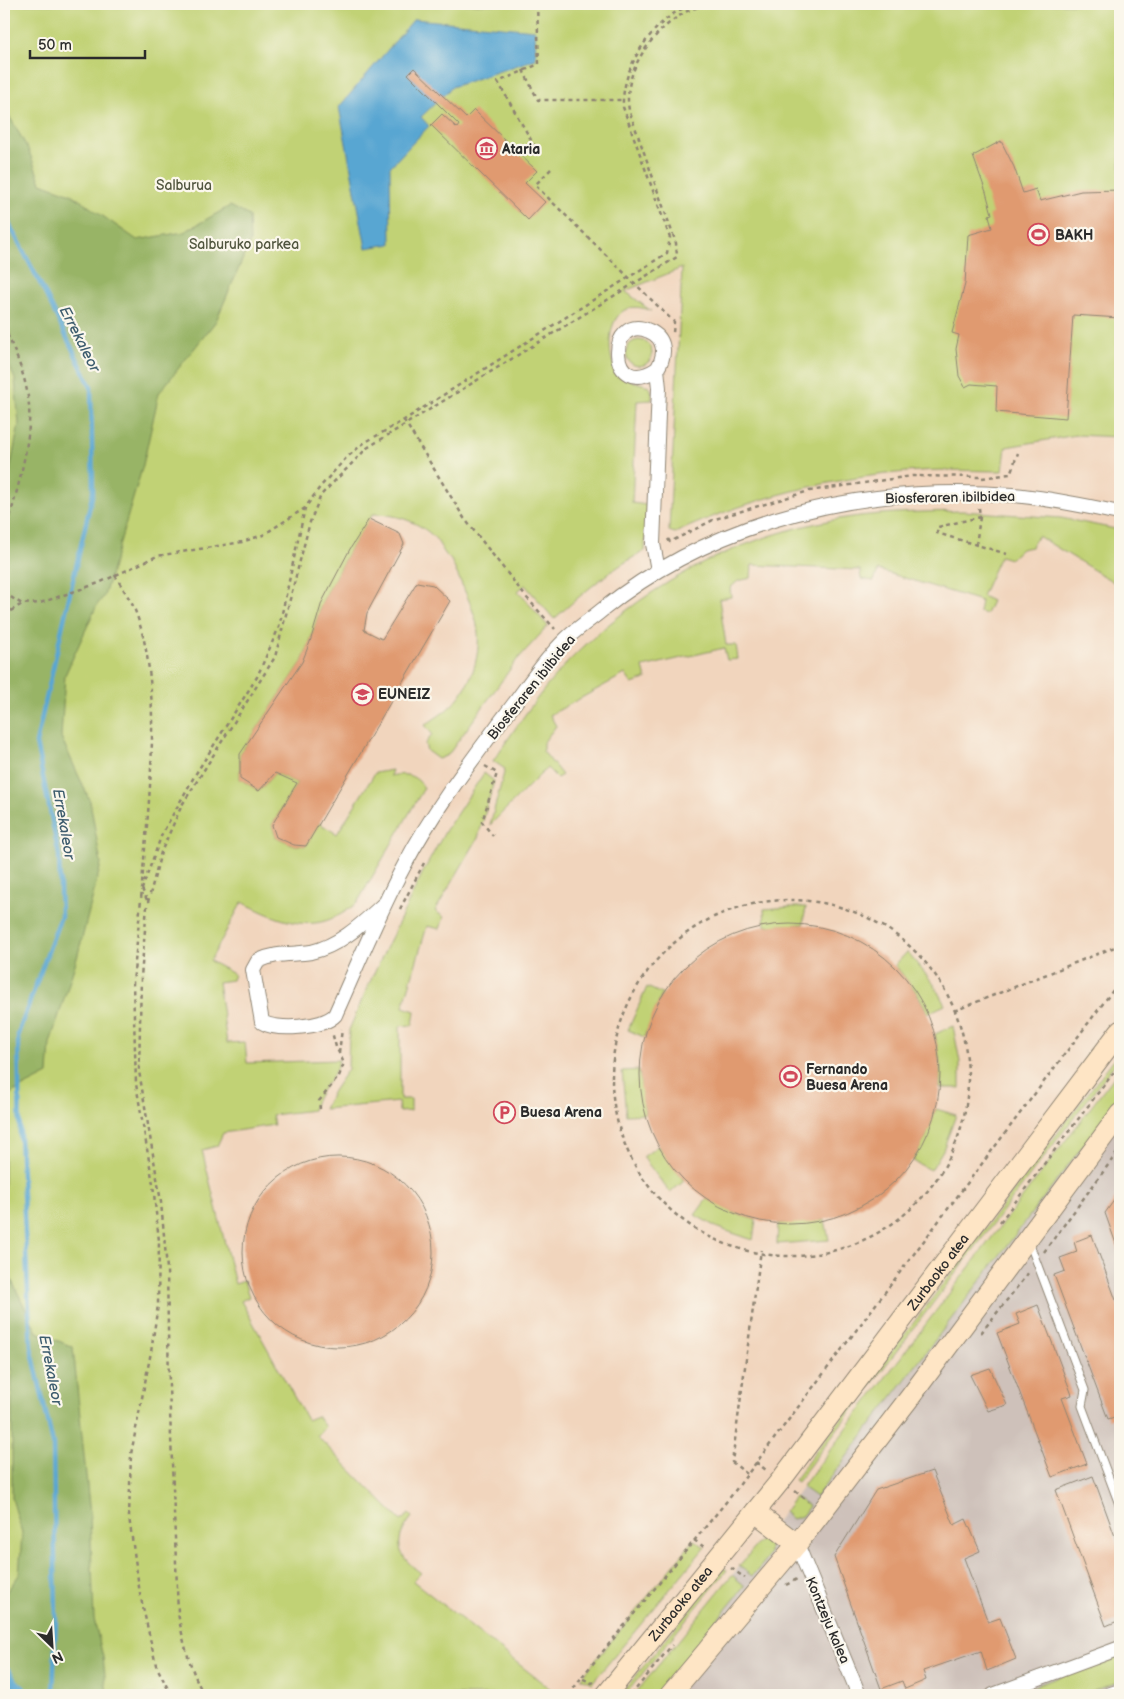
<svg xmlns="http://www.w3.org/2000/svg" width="1124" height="1699" font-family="'Balsamiq Sans',sans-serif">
<rect width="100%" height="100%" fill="#fbf7ec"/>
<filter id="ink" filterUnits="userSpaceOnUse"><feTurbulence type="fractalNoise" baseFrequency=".02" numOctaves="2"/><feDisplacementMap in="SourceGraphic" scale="10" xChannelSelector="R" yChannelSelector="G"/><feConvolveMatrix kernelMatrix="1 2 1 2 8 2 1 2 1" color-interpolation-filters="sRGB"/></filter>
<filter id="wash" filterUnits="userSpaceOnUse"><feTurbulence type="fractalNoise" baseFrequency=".0096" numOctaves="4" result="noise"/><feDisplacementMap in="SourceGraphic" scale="20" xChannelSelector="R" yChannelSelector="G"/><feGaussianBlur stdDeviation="1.12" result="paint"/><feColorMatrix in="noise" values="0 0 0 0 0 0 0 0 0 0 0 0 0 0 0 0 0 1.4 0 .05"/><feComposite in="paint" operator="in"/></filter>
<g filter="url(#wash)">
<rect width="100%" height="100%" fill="#f0dcbb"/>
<path fill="#f1d5bd" d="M1120,4V1069L784,1512L634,1695H491L374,1544L161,1180L140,1039L302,560L625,291L683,268Z"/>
<path fill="#cec1ba" d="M1120,1069V1695H634L784,1512Z"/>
<path fill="#c1d275" stroke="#767e50" d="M4,4H1120V437L1076,435L1006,447L1003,471C975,471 946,469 919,471C834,477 752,497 675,533L669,531L682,268L625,291L651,311C612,294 604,340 614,367L632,381L649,386L652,392V400L637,401L632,503L647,505L645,551C611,568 582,594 554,619L525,585L518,591L548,626L516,661L448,755L438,759L427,751L425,744L432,734L425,725C434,719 445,712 453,704C474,682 484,647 475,617C469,598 459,579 451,560C442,553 440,542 432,535C415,520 394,514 373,514L350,549L322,602L310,642L302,662L240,754V779L259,791L275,773L297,783L272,825L276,837L294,845L306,846L319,823L337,834L375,773L392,770L390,776C404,773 416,774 424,788L357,903C316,937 284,923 242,902L210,961L234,974L232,980L218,982L227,1043L245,1042L247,1063L339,1060C334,1083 319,1085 313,1110L272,1115L274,1125L223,1133L217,1146L202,1150L235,1284L244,1281L249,1297L241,1301L307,1420L317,1416L325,1427L317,1436L401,1521L409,1514L412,1517C393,1541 396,1555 421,1573L413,1581L558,1695H4Z
M626 353a13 13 0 1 1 26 0a13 13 0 1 1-26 0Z
M962,511L1061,518L1120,530V586L1038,536L1031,547L1021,549L1010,559L1000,556L982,596L992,601L986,614L979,612L981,601L878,570L874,581L861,579L860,570L752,565L751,578L738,581L730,588L731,597L719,599L726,645H736L738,659L727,660L724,648L643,667L646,679L632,684L625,674L550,715L556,726L543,743V751L562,775L557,778L547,768L490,825L505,769L493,761C519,723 545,683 579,651C653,579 750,531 852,517C888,512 926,512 962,511Z
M484,773L494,781L478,838L435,911L444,917L440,929L427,926L403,1007L415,1011L413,1025L400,1026V1099H411V1111L399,1112L398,1102L324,1109L333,1091L348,1069L349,1030L368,986L423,872L446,830Z
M791,907H806L803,924L765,926L764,909Z
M907,952L933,983L945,1005L928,1013L917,993L895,965Z
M647,987L662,994L644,1037L628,1030Z
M953,1026L960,1062V1088H940V1064L935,1034Z
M1120,1051V1057L797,1482L794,1480Z
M1120,1069V1097L816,1497L802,1487Z
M639,1070L645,1114L626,1115L622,1071Z
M936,1109L956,1115L943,1150L931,1170L913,1161L926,1137Z
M658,1146L684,1181L670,1193L643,1157Z
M707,1199L736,1214L756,1220L753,1240L718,1228L695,1215Z
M825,1220L829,1240L777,1244L778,1224Z
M795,1497L809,1506L802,1516L792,1519L784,1512Z
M765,1535C776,1553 764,1563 752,1576L739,1566Z
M694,1540L705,1547L592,1683L581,1678Z
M724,1568L727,1570L625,1695H620Z
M732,1575L745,1586L656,1695H634Z
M1120,1654V1681L1084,1695H1011Z"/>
<path fill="#98b466" stroke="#627048" d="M4,107L28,149L41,183L71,194L137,240L184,232L230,206L249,216L250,242L216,321L159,393L143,465L104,596L97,605L65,675L61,737L90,801L101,864L77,958L50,1043L48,1074L11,1093L4,1131V500L19,424L15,379L4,355Z
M4,1260L8,1273L37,1332L73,1347L90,1515L94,1619L103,1657L107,1695H4V1595L19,1575L22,1533L12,1498V1372L4,1349Z"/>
<path fill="#59a6d2" stroke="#42687e" d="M414,19L535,30L536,59L452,87L421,117L429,126L390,167L391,244L366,248L339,107Z"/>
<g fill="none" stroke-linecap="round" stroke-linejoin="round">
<path stroke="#59a6d2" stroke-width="4.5" d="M4,214L43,289L91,387L93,492L36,743L59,855L61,916L18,1034L20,1137L31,1347L53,1444L56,1618L53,1695
M4,1664L26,1695"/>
<path stroke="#59a6d2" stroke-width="28" d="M4,1687L14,1695"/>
</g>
<g id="blocks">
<path fill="#e09a70" d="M414,68L466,118L474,110L537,171L525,183L545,202L528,220L431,125L442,114L457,128L459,125L408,74Z
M1001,141L1014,167L1023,193L1036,189L1040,201L1081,191L1120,190V318L1073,315L1066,418L996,412L997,386L971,384L965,387L959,376L956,349L959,335L952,333L965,284L968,235L992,228L989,215L992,214L986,192L973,156Z
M369,519L400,534L404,544L367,613L364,630L382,639L417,582L433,585L450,601L306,846L294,845L276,837L272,825L297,783L275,773L259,791L240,779V754L302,662L310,642L322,602L350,549Z
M640 1074a150 150 0 1 1 300 0a150 150 0 1 1-300 0Z
M243 1252a95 95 0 1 1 190 0a95 95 0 1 1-190 0Z
M1120,1192V1255L1105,1213Z
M1092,1235L1120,1311V1420L1118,1416L1108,1419L1054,1275L1065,1271L1060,1258L1077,1252L1074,1242Z
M1038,1305L1072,1395L1062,1398L1087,1464L1052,1477L997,1333L1020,1324L1016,1314Z
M990,1368L1007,1405L988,1411L970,1375Z
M932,1471L954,1525L966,1519L980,1551L964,1558L988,1622L1000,1618L1016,1659L987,1671L981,1651L923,1671L926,1680L905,1689L902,1681L881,1689L834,1557L876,1490Z
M1093,1476L1120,1550V1620L1106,1626L1056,1490Z"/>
</g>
</g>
<g filter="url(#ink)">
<use href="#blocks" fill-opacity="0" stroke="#8e8473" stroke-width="1"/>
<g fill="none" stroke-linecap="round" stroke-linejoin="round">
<defs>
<path id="lane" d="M1029,1242L1085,1390L1082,1406L1120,1507"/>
<path id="street" d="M657,369C607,401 606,312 649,331C666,338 666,355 657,369L659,388L653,544L658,570
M385,903C364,922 340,946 311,952C292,955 276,952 258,961L253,970L262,1022C276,1031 323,1028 335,1015C358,964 379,912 405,864C433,811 469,764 504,717C524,692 542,662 565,640C576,629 590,620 602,610C718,517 866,484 1013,495C1049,498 1085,506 1120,513
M797,1544L859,1695
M993,1695L1120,1648
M1108,1695L1120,1691"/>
<g id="secondary">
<path d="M755,1512L797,1544"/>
<path id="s1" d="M606,1695L781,1480L1120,1031"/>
<path d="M670,1695L797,1544L911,1396L1120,1114"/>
</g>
</defs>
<use href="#lane" stroke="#8e8473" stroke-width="9"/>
<use href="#street" stroke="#8e8473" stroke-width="16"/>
<use href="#secondary" stroke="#8e8473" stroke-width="22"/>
<path stroke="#8e8473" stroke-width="2.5" stroke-dasharray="4 4" stroke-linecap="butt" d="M537,4L539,64L498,82L539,154
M768,4H772
M523,70L538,100H622
M551,169L535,185L674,322L673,333
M4,327C15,352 27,378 29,406C32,446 13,502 4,541
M404,420L464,518L526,597L555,629
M982,478L1010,474L1018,453
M979,508L980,517L938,527L937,533L1007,554
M668,539L670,542L715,519L809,491L912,476L982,477
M976,545L980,517
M115,575C121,586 129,597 134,608C165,683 148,804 142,884
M4,593L22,604
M4,615L22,604L40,603L99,583L157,556L242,542L263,535L305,508
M485,766L497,773L482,822L493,836
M142,889L147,900
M612 1078a178 178 0 1 1 356 0a178 178 0 1 1-356 0Z
M400,909L424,863
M954,1011L1120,945
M339,1053L342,1029
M320,1109L319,1101L339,1076L344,1063L336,1047L332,1032
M1000,1222L1120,1064
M1044,1252L1120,1149
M981,1333L1029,1272
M756,1462L766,1470
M747,1474L732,1462L761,1250
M795,1491L808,1501
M694,1540L704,1547
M731,1568L745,1578
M786,1585L797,1579
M594,1682L592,1683L581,1678L731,1496L1120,981
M171,1695L156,1665L140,1594L129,1517L131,1454L151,1352L158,1305L159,1241L153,1184L136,1084L133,983L142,889L162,834L195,775L257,677L279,627L305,508L320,487L346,458L364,443L404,420L667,253L670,238L623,107C621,67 654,17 693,4
M204,1695C190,1669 183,1642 178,1613L169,1387L167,1269L161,1202L139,1071L141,977L147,906L161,852L182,805L275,657L310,522L321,495L367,448L677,257L676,243L629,110C622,72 652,31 684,13C691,8 701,7 710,4
M569,1695L581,1678
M631,1695L672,1645"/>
<use href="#lane" stroke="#fff" stroke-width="7"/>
<use href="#street" stroke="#fff" stroke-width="14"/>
<use href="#secondary" stroke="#fee5c5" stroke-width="20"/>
</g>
</g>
<defs>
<symbol id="museum-ring" viewBox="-11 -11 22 22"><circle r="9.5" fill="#fbf7ec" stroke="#d1495b" stroke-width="1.5"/><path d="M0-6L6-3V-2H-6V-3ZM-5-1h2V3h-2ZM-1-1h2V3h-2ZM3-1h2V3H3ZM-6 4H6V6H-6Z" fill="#d1495b"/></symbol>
<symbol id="stadium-ring" viewBox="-11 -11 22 22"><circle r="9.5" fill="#fbf7ec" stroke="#d1495b" stroke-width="1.5"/><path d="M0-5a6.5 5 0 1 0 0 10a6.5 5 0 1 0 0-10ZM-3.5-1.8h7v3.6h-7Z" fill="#d1495b"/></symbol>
<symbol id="university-ring" viewBox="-11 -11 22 22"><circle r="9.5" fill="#fbf7ec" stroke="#d1495b" stroke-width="1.5"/><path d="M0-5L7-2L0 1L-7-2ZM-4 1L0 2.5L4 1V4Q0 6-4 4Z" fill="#d1495b"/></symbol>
<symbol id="parking-ring" viewBox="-11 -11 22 22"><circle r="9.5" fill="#fbf7ec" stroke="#d1495b" stroke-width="1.5"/><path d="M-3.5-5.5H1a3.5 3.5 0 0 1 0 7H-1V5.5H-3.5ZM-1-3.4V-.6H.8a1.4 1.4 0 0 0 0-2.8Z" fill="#d1495b"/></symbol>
</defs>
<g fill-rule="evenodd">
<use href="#museum-ring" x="474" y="136" width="25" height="25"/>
<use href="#stadium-ring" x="1026" y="222" width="25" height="25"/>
<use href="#university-ring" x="350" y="682" width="25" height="25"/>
<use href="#stadium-ring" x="778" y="1064" width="25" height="25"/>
<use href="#parking-ring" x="492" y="1100" width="25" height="25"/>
</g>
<g text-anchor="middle" stroke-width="4.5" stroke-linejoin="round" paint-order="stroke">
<g font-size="14" font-weight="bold" fill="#2b2b2b" stroke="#fbf7ec" text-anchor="start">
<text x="502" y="154">Ataria</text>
<text x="1055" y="240">BAKH</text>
<text x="378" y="699">EUNEIZ</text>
<text x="806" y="1074">Fernando<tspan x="806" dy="16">Buesa Arena</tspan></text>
<text x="520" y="1117">Buesa Arena</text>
</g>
<g font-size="14" fill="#50553e" stroke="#fbf7ec">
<text x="184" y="190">Salburua</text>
<text x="244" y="249">Salburuko parkea</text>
</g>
<g font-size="14" fill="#2b2b2b" stroke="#fbf7ec">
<text transform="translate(950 497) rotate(-1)" y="5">Biosferaren ibilbidea</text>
<text transform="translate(531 687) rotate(-51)" y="5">Biosferaren ibilbidea</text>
<text dy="5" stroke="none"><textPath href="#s1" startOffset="538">Zurbaoko atea</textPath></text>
<text dy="5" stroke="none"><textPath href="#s1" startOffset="118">Zurbaoko atea</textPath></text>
<text transform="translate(828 1620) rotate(67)" y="5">Kontzeju kalea</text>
</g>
<g font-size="15" font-style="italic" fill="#3d5c6e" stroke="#fbf7ec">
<text transform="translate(80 339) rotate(63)" y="5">Errekaleor</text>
<text transform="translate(64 824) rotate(80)" y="5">Errekaleor</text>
<text transform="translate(51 1370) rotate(79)" y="5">Errekaleor</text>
</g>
</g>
<rect width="1124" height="1699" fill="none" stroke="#fbf7ec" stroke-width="20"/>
<g transform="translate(52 1646) rotate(155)" stroke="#fbf7ec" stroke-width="4" paint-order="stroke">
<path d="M0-4L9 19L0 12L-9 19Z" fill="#2b2b2b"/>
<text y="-8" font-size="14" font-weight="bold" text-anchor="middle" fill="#2b2b2b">N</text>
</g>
<path d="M30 50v8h115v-8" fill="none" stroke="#2b2b2b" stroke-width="2.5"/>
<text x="38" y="50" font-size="15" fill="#2b2b2b" stroke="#fbf7ec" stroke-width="4" paint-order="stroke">50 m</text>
</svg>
